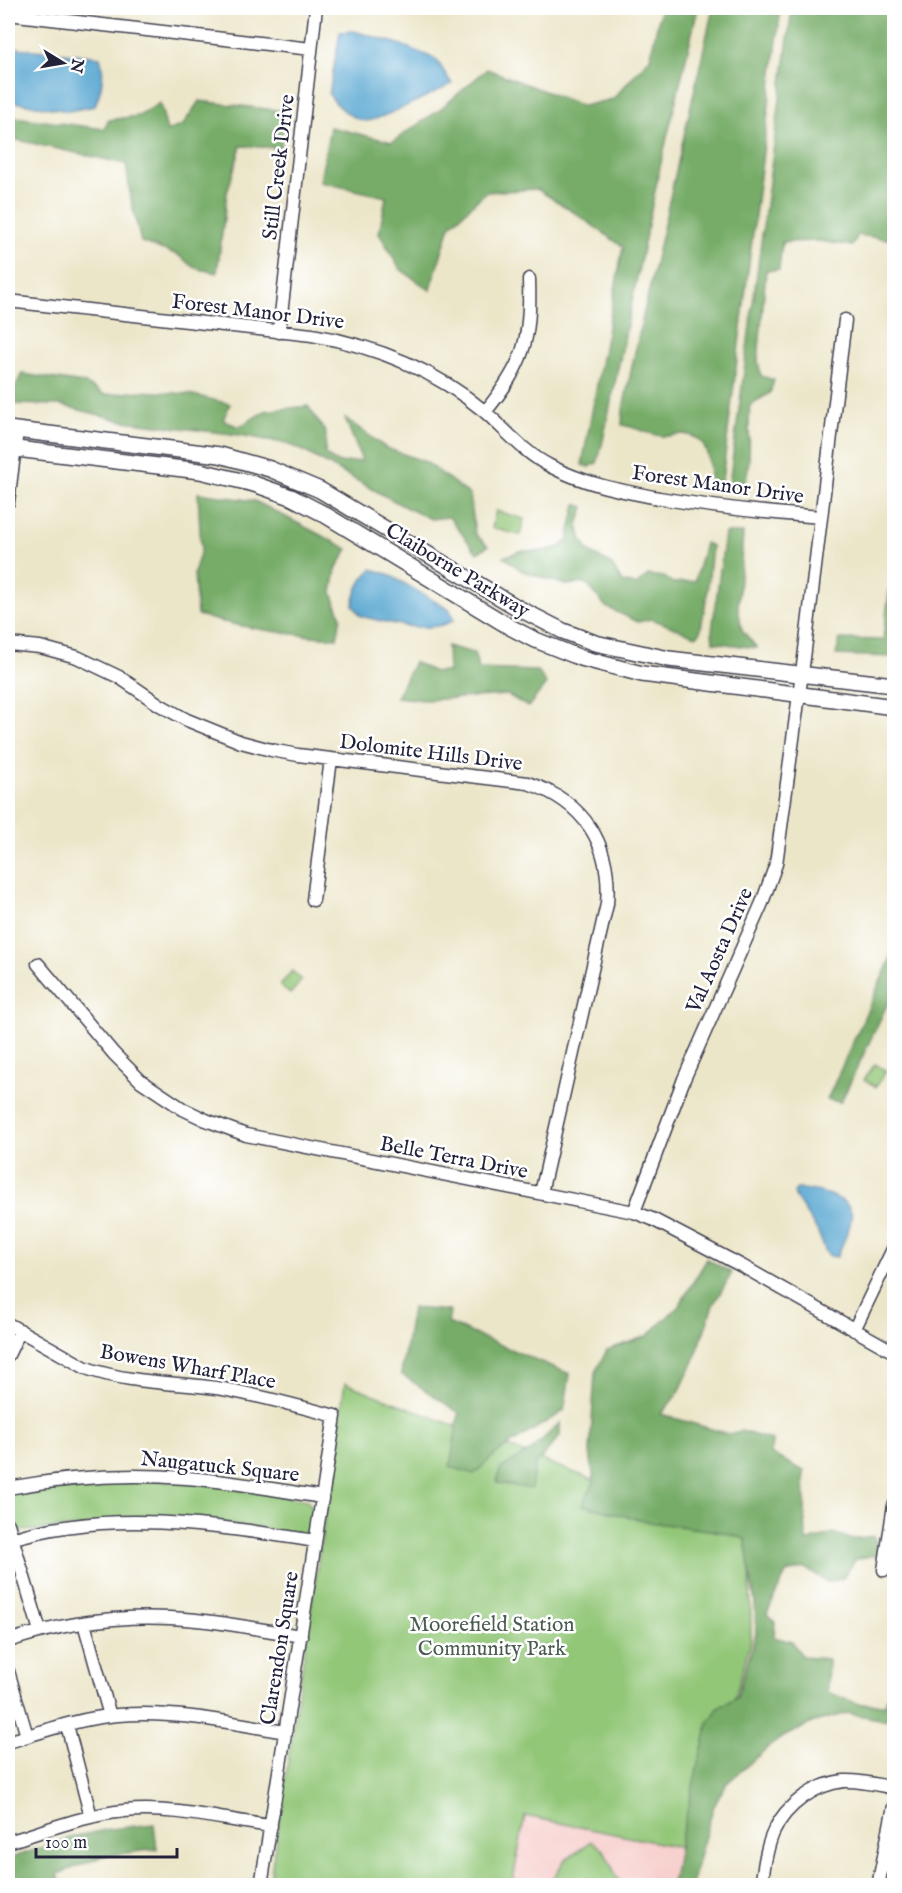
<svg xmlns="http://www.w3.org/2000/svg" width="902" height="1893" font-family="'IM FELL English',serif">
<rect width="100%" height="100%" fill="#fff"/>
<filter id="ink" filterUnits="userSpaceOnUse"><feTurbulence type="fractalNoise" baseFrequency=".0167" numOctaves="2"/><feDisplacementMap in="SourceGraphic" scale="12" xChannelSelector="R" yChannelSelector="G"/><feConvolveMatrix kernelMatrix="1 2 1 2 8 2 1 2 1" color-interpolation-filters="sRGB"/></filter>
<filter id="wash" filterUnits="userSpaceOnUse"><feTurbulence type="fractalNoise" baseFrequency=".008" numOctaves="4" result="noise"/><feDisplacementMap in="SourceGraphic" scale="24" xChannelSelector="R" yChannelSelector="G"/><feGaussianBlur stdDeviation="1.35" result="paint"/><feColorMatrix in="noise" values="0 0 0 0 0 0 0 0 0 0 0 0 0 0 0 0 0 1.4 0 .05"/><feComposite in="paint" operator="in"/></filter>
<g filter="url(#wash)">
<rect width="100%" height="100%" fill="#ece6c9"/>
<path fill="#f7d0ce" d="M525,1816L693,1850L683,1885L512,1886Z"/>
<path fill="#93c778" stroke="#5a745a" stroke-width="1.5" d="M496,511L524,519L520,535L492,528Z
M292,971L302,980L290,994L280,986Z
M875,1064L886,1071L876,1087L864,1080Z
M345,1383L745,1539L750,1572L751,1639L693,1850L525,1816L512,1885L269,1886Z
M140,1479L198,1483L307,1500C316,1510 314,1524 304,1534L192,1520L20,1531C10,1522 5,1503 12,1492L27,1488Z
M592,1841L604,1851L621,1885H549L564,1861Z"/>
<path fill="#76ac68" stroke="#4c6752" stroke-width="1.5" d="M661,8H698L660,167L602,445L597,463L589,467L582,465L623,247L575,213L537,189L486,192L450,226L430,290L400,269L379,233L386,197L320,182L330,127L392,142L439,110L487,69L583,106L613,99L650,58Z
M713,8H781L722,480L717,482L710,480C710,460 708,435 682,434C676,434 669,437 663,436C649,435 636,427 622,425L623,409L635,352Z
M792,8H894V240L858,235L852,246L819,241L782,242L779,270H766L758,361L761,376L774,380L770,393L750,405C747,433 754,463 742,489L733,490L729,485Z
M199,101L284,111L281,148L241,146L227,193L217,273L195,268L178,255L141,242L131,200L126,164L8,138V116L104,129L109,120L139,116L160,103L167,131L183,125Z
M22,374L84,383L105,395L141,391L189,394L230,404L223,420L239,427L265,411L308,406L326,433L325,455L339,463L362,461L345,418L386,448L426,462L470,495L475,534L488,546L477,553L449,517L431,519L405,507L300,449L284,443L239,435L123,421L60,405L8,404V386L16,385Z
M198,493L255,501L348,549L336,569L332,593L341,617L337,638C290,635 241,628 197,615L194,573L201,550Z
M576,504L584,507L578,525L581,537L588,551L612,565L622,582L636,585L648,575L664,577L673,583L695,581L705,543L712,546L707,595L700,633L696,636L651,619L638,622L606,607L586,583L566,585L522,571L504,557L520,551H542L560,547L568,540Z
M725,533H743L738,608L742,630L757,648L713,642L712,631Z
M894,555V657L836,655L840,639L883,640Z
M447,646L474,653L479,669L538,671L546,684L528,707L508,695L425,700L396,697L414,662L434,672H448Z
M894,951V990L841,1102L827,1100Z
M707,1259L732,1273L713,1305L694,1361L679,1392L661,1414L728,1434L741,1431L772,1440L771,1454L804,1471L806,1542L833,1533L851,1539L874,1536L880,1554L856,1559L843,1578L828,1582L805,1568L786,1573L767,1614L775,1622L774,1637L792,1642L803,1657L828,1659L827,1692L859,1704H885L894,1681V1722L848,1713L814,1722L781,1738L766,1749L726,1784L713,1808L691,1885H672L680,1841L708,1723L719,1707L737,1697L756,1633L755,1603L745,1539L722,1532L649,1522L582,1505L594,1482L590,1452L595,1373L607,1350L647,1336L679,1306Z
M412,1308L450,1311L448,1323L570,1374L564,1411L499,1451L474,1474L450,1467L459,1413L401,1374Z
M560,1423V1436L535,1465L531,1489L497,1483L500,1469L530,1451Z
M154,1824L157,1849L103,1856L58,1874L61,1885H8V1859L72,1837L110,1829Z"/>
<path fill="#56a6d0" stroke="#3c6486" stroke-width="1.5" d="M354,31L399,44L436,59L452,84C437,91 378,122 366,121C352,120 336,105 329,94L340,32Z
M17,48L100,57C106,73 101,91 95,106L69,111L8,101V61Z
M372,569L388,574L450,610L454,620C429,635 389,623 361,616L353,605C356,590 360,579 372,569Z
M797,1189C811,1189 848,1196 851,1212C854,1223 841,1246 837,1257L830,1256L826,1252L817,1230L795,1197L794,1192Z"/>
</g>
<g filter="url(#ink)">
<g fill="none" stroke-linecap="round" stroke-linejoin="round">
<defs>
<path id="minor" d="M8,14L311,49
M8,301L312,335C375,346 435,370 484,411C506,430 524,453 550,466C584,484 622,491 659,498C713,507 766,513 821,517
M279,332L316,8
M485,412C524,364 531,341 529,279
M8,502L17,431
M8,644L40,647L77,657L119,677L160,705L187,720L241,742L271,750L298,755L528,783C585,802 612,845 607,904L541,1193
M313,900L331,759
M38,964L114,1054L141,1081L183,1109L206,1120L246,1135L634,1212L652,1219L742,1266L894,1352
M634,1212L684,1079L762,903L776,864L804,658L845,320
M8,1324L86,1368C130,1384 177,1382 223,1389C261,1396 298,1406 335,1416L261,1886
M854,1330L894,1247
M8,1355L20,1330
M8,1488C67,1477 126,1473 186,1478C231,1481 277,1490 322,1497
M8,1524L40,1631
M8,1540C108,1508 214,1525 315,1541
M884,1570L894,1505
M84,1623L110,1716
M8,1641C60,1624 115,1615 170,1618C214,1620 257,1629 301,1636
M8,1671L27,1736
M67,1725L91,1817
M8,1742C44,1731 80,1718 118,1715C175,1710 231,1723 286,1732
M8,1842C45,1831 85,1815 124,1811C173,1806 223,1820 271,1826
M761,1886C764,1868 766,1847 774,1831C786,1805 815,1784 844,1781C861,1780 878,1785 894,1788
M878,1886L894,1806"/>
<path id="major" d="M8,429L220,455L270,469L320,490L518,608L563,631L595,643L669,659L894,685
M8,448L200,471L254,484L291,497L322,513L510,627L533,639L581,658L642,674L894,707"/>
</defs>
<use href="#minor" stroke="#403f50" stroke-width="15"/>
<use href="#major" stroke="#403f50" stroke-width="18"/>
<use href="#minor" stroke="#fff" stroke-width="12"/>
<use href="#major" stroke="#fff" stroke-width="15"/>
</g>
</g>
<g text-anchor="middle" stroke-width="5" stroke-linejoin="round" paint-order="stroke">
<g font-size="21" fill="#22223b" stroke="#fff">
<text transform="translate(278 167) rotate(-83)" y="7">Still Creek Drive</text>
<text transform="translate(258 311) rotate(7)" y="7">Forest Manor Drive</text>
<text transform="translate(718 484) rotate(8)" y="7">Forest Manor Drive</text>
<text transform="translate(458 570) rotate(31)" y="7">Claiborne Parkway</text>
<text transform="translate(431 752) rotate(7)" y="7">Dolomite Hills Drive</text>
<text transform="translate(719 950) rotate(-66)" y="7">Val Aosta Drive</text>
<text transform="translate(454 1157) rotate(11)" y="7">Belle Terra Drive</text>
<text transform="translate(188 1366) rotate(10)" y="7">Bowens Wharf Place</text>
<text transform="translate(220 1466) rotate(6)" y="7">Naugatuck Square</text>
<text transform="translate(279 1648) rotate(-81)" y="7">Clarendon Square</text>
</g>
<g font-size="21" fill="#4a5c50" stroke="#fff">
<text x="492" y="1631">Moorefield Station<tspan x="492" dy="24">Community Park</tspan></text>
</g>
</g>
<rect width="902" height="1893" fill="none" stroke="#fff" stroke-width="30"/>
<g transform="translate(63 63) rotate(101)" stroke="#ffffff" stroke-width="4.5" paint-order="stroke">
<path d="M0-4.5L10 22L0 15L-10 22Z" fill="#22223b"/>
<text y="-9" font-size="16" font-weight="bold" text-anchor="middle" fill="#22223b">N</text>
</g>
<path d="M36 1848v9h141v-9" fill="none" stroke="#22223b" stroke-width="3"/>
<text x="45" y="1848" font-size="18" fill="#22223b" stroke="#ffffff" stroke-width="4.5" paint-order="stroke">100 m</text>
</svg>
